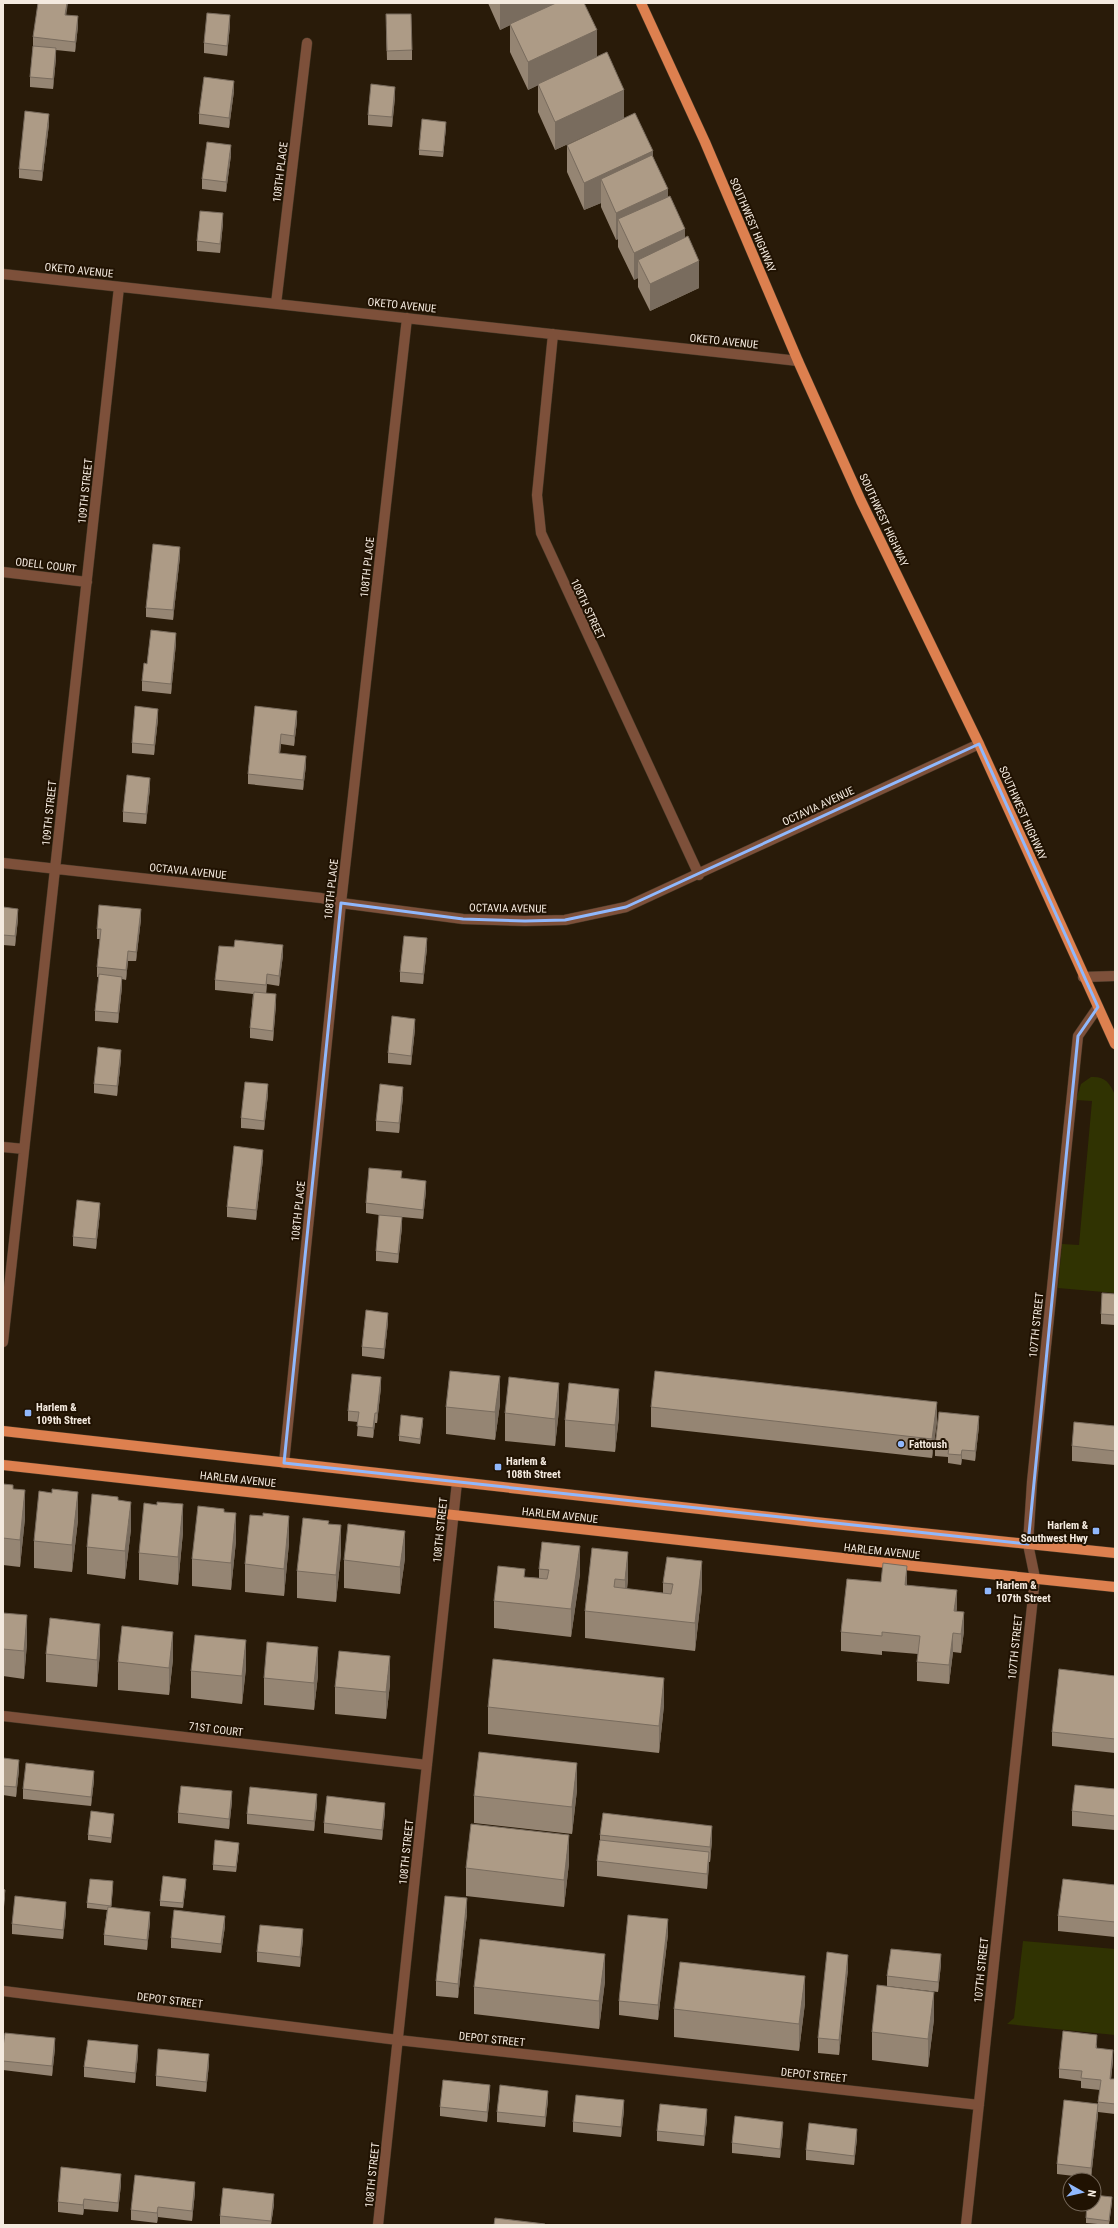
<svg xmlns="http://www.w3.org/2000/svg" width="1118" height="2228" font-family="'Roboto Condensed',sans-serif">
<rect width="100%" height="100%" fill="#291b09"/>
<path fill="#303302" d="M1091,1077C1105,1076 1110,1083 1115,1095V1293L1058,1288L1062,1244L1079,1245L1092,1101L1076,1100L1081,1084Z
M1023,1941L1115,1949V2035L1007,2024L1014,2018Z"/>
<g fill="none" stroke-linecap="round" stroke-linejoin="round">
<defs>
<path id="street" d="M3,274L798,361
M276,304L307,43
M553,334L537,495L541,533L699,875
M3,572L87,582
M3,863L321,898L341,903L463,919L525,921L565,920L626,907L979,744
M1083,977L1115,976
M3,1147L24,1149
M3,1342L119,287
M284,1463L341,903L407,318
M3,1716L427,1765
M3,1991L398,2040L979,2105
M378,2225L457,1482
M966,2225L1035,1578L1028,1544L1032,1482L1078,1036L1098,1007"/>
<path id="primary" d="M641,3L705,142L798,361L861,501L979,744L1115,1044
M3,1431L815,1522L1115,1553
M3,1465L914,1566L1115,1587"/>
</defs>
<use href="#street" stroke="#453827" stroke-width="11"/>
<use href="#primary" stroke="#453827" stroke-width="11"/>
<use href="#street" stroke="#7d503a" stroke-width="10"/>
<use href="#primary" stroke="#dd804f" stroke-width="10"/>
</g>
<path fill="#958573" d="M488,3H584L597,57L624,118L555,150L538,112V85L528,90L510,52V25L500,30Z
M66,15L78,26L75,52L56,50V58L53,89L30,87V77L33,46V37Z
M386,24L412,50V60H387Z
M230,25L227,56L204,53V43Z
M234,91L229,128L199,124V114Z
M395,97L392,127L368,125V115Z
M49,124L42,181L19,178V169Z
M446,127L443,157L419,155V150Z
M567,145L653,157L668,197L685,237L699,288L650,311L638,287V278L634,280L618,247V239L616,240L601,207V203L584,210L567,172Z
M231,155L226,192L202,189V179Z
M223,223L220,253L197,251V241Z
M180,556L173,620L146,617V608Z
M176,643L171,694L142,691V681L147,664Z
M255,706L297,721L294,746L281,744L280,753L306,765L303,790L248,784V774Z
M158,719L154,755L132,753V743Z
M150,788L146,824L123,822V812Z
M3,907L18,919L15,946L3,945Z
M141,919L136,961H128L126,980L122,979V987L118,1023L95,1021V1011L99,977H97V967L100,939H97V929Z
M427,948L423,984L400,982V972Z
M283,955L279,986L267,984L266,993L276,1004L273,1041L250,1038V1028L253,994L215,990V980Z
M415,1029L411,1065L388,1063V1053Z
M121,1059L117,1096L94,1093V1084Z
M268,1094L264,1130L241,1128V1118Z
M403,1097L399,1133L376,1131V1121Z
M263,1159L256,1220L227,1217V1207Z
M402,1178L426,1191L423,1219L402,1217V1227L398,1263L376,1261V1251L379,1215L366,1213V1203Z
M100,1212L96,1249L73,1246V1237Z
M1115,1294V1325L1101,1324V1314Z
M388,1322L384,1359L362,1356V1347Z
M381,1387L377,1423H375L373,1438L357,1436L358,1422L348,1421V1411Z
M500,1404L495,1440L446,1434V1407Z
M651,1407L937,1421L932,1458L651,1427Z
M559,1410L555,1446L505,1441V1413Z
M619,1416L615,1452L565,1447V1420Z
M423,1423L420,1444L399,1441V1436Z
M979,1426L975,1461L962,1459L961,1465L948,1463V1457L935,1456V1446Z
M1115,1426V1465L1072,1461V1446Z
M3,1484L13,1489L25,1518L20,1567L3,1565Z
M118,1500L131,1529L125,1579L87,1574V1547Z
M157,1505L183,1532L178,1585L139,1580V1553Z
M224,1512L236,1541L231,1590L192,1586V1559Z
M263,1516L289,1543L284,1596L245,1592V1564Z
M78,1520L72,1572L34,1568V1541Z
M329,1524L341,1553L336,1602L297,1598V1571Z
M592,1548L628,1579L627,1589L663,1593V1583L702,1588L695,1651L585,1638V1611Z
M405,1558L400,1594L344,1588V1560Z
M539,1569L580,1574L571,1637L494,1628V1601L525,1577L539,1578Z
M907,1585L956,1611L964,1631L961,1653L953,1652L949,1684L917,1681V1662L918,1654L882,1651V1655L841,1651V1632Z
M3,1613L27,1643L24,1679L3,1676Z
M100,1651L97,1687L46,1682V1654Z
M173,1659L169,1695L118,1690V1662Z
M246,1668L242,1704L191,1698V1671Z
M318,1675L314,1710L264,1705V1678Z
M1115,1676V1753L1052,1746V1732Z
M390,1684L386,1719L335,1714V1687Z
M664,1705L659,1753L488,1734V1707Z
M3,1758L19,1770L16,1797L3,1795Z
M94,1780L91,1806L23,1799V1789Z
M1115,1789V1830L1072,1826V1811Z
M577,1790L572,1834L474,1823V1796Z
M232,1801L229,1829L178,1823V1813Z
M317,1804L314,1831L247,1824V1814Z
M385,1812L382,1840L324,1833V1823Z
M114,1819L111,1843L88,1840V1835Z
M600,1835L712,1840L710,1862H709L707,1889L597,1876V1861L600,1840Z
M239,1848L236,1872L213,1870V1865Z
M569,1863L564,1907L466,1896V1868Z
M186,1884L183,1908L160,1906V1901Z
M1115,1885V1937L1058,1931V1916Z
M113,1886L111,1907L150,1922L147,1950L104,1945V1935L107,1910L87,1908V1903Z
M66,1912L63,1939L12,1934V1924Z
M467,1913L458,1998L436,1996V1981Z
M225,1926L221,1953L171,1948V1938Z
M668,1934L658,2020L619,2015V2001Z
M303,1939L300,1967L257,1962V1952Z
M941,1964L938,1992L887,1986V1976Z
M848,1969L839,2055L818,2053V2038Z
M605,1981L599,2029L474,2014V1987Z
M805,2003L799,2051L674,2037V2009Z
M934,2019L928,2067L872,2060V2032Z
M1097,2045V2048L1113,2060L1111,2079H1115V2114L1098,2112V2102L1100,2090L1081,2088V2081L1059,2078V2069Z
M3,2047L55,2048L52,2076L3,2070Z
M138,2055L135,2083L84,2077V2067Z
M209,2064L206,2092L156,2086V2076Z
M490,2095L487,2122L440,2116V2107Z
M548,2100L545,2127L497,2122V2112Z
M624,2110L621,2137L573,2132V2122Z
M1098,2114L1091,2178L1057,2174V2164Z
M707,2119L704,2146L657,2141V2131Z
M783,2131L780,2158L732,2153V2143Z
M857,2138L854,2165L806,2160V2150Z
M121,2184L118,2212L84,2209L83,2215L58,2212V2202Z
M195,2192L192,2221L158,2217L157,2223L131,2220V2210Z
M1112,2202L1109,2225L1086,2223V2218Z
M274,2204L271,2225H220V2216Z"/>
<path fill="#796c5e" d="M67,3H68L65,24V15Z
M500,3H557L500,30Z
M230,15V25L227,56V46Z
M78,16V26L75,52V42Z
M597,30V58L528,90V62Z
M56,48V58L53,89V79Z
M234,81V91L229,128V118Z
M395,87V97L392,127V117Z
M624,90V118L555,150V122Z
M49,114V124L42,181V171Z
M446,122V127L443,157V152Z
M231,145V155L226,192V182Z
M653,151V178L601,179V203L584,210V183Z
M668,189V217L618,219V239L616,240V213Z
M223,213V223L220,253V244Z
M685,229V257L638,260V278L634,280V253Z
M699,261V288L650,311V284Z
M180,547V556L173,620V610Z
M176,633V643L171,694V684Z
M158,709V719L154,755V745Z
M297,711V721L294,746V736Z
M281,734V744L279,762V753Z
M306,756V765L303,790V780Z
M150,778V788L146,824V814Z
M18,909V919L15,946V936Z
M141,909V919L136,961V952Z
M427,938V948L423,984V974Z
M283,945V955L279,986V976Z
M128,951V961L126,980V970Z
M267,974V984L266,995V985Z
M122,977V987L118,1023V1013Z
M276,994V1004L273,1041V1031Z
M415,1019V1029L411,1065V1056Z
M121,1050V1059L117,1096V1086Z
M268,1084V1094L264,1130V1121Z
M403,1087V1097L399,1133V1123Z
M263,1150V1159L256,1220V1210Z
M426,1181V1191L423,1219V1210Z
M100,1203V1212L96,1249V1239Z
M402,1217V1227L398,1263V1254Z
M388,1313V1322L384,1359V1349Z
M500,1376V1404L495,1440V1412Z
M381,1377V1387L377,1423V1413Z
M559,1383V1410L555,1446V1419Z
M619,1389V1416L615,1452V1425Z
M937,1402V1421L932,1458V1439Z
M375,1413V1423L373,1438V1428Z
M979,1416V1426L975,1461V1451Z
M423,1418V1423L420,1444V1439Z
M962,1450V1459L961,1465V1455Z
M25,1490V1518L20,1567V1540Z
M78,1492V1520L72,1572V1545Z
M131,1502V1529L125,1579V1551Z
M183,1504V1532L178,1585V1557Z
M236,1513V1541L231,1590V1563Z
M289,1516V1543L284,1596V1569Z
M341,1525V1553L336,1602V1575Z
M405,1531V1558L400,1594V1567Z
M580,1546V1574L571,1637V1609Z
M628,1552V1579L625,1607V1580Z
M702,1561V1588L695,1651V1623Z
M907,1566V1585L905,1604V1585Z
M957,1590V1609L954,1630V1611Z
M964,1612V1631L961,1653V1634Z
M27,1615V1643L24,1679V1651Z
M100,1624V1651L97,1687V1660Z
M173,1632V1659L169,1695V1668Z
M953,1633V1652L949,1684V1665Z
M246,1640V1668L242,1704V1676Z
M318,1647V1675L314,1710V1683Z
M390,1656V1684L386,1719V1692Z
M664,1678V1705L659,1753V1726Z
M19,1760V1770L16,1797V1787Z
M577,1763V1790L572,1834V1807Z
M94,1771V1780L91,1806V1797Z
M232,1791V1801L229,1829V1819Z
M317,1794V1804L314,1831V1821Z
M385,1803V1812L382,1840V1830Z
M114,1814V1819L111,1843V1838Z
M712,1826V1840L710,1862V1847Z
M569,1835V1863L564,1907V1880Z
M239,1843V1848L236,1872V1867Z
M709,1852V1867L707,1889V1874Z
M186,1879V1884L183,1908V1903Z
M113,1881V1886L111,1911V1906Z
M5,1890V1899L3,1915V1905Z
M467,1898V1913L458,1998V1984Z
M66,1902V1912L63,1939V1930Z
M150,1912V1922L147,1950V1940Z
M225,1916V1926L221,1953V1944Z
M668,1919V1934L658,2020V2005Z
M303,1929V1939L300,1967V1957Z
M605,1954V1981L599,2029V2001Z
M941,1954V1964L938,1992V1982Z
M848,1955V1969L839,2055V2040Z
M805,1976V2003L799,2051V2024Z
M934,1992V2019L928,2067V2039Z
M55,2038V2048L52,2076V2066Z
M138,2045V2055L135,2083V2073Z
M1113,2050V2060L1110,2089V2079Z
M209,2054V2064L206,2092V2082Z
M490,2085V2095L487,2122V2112Z
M548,2091V2100L545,2127V2117Z
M624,2100V2110L621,2137V2127Z
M1098,2104V2114L1091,2178V2168Z
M707,2109V2119L704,2146V2136Z
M783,2122V2131L780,2158V2149Z
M857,2129V2138L854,2165V2156Z
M121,2174V2184L118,2212V2203Z
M195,2182V2192L192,2221V2211Z
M274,2194V2204L271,2225Z
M84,2199V2209L83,2215V2205Z
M158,2207V2217L157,2223V2213Z"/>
<path fill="#ad9b86" stroke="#796c5e" d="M38,3H67L65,15L78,16L75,42L33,37Z
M556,3H584L597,30L528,62L510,24Z
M207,13L230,15L227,46L204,43Z
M386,14H411L412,50L387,51Z
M33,46L56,48L53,79L30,77Z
M607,52L624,90L555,122L538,84Z
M204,77L234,81L229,118L199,114Z
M371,84L395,87L392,117L368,115Z
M25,111L49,114L42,171L19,169Z
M635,113L653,151L584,183L567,145Z
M422,119L446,122L443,152L419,150Z
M207,142L231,145L226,182L202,179Z
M652,155L668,189L616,213L601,179Z
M670,196L685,229L634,253L618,219Z
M200,211L223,213L220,244L197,241Z
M688,236L699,261L650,284L638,260Z
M153,544L180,547L173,610L146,608Z
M151,630L176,633L171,684L142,681L144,663L147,664Z
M135,706L158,709L154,745L132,743Z
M255,706L297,711L294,736L281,734L279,753L306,756L303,780L248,774Z
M127,775L150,778L146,814L123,812Z
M99,905L141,909L136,952L128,951L126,970L97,967L101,929H97Z
M3,907L18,909L15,936L3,935Z
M404,936L427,938L423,974L400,972Z
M235,940L283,945L279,976L267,974L266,985L215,980L219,946L234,947Z
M99,974L122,977L118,1013L95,1011Z
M254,992L276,994L273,1031L250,1028Z
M392,1016L415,1019L411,1056L388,1053Z
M98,1047L121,1050L117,1086L94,1084Z
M245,1082L268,1084L264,1121L241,1118Z
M380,1084L403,1087L399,1123L376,1121Z
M234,1146L263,1150L256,1210L227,1207Z
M369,1168L402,1171L401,1178L426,1181L423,1210L366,1203Z
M77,1200L100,1203L96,1239L73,1237Z
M379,1215L402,1217L398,1254L376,1251Z
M1102,1293L1115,1294V1315L1101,1314Z
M366,1310L388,1313L384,1349L362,1347Z
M450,1371L500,1376L495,1412L446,1407Z
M655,1371L937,1402L932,1439L651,1407Z
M352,1374L381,1377L377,1413H375L373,1428L357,1426L359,1412L348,1411Z
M509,1377L559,1383L555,1419L505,1413Z
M569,1383L619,1389L615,1425L565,1420Z
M939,1412L979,1416L975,1451L962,1450L961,1455L948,1454L949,1448L935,1446Z
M401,1415L423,1418L420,1439L399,1436Z
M1074,1422L1115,1426V1451L1072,1446Z
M3,1484L13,1485V1489L25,1490L20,1540L3,1538Z
M52,1489L78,1492L72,1545L34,1541L39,1491L52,1493Z
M92,1494L118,1497V1500L131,1502L125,1551L87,1547Z
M157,1502L183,1504L178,1557L139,1553L144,1503L157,1505Z
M198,1506L224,1509V1512L236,1513L231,1563L192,1559Z
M263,1513L289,1516L284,1569L245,1564L250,1515L263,1516Z
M303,1518L329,1521L328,1524L341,1525L336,1575L297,1571Z
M348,1524L405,1531L400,1567L344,1560Z
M542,1542L580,1546L571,1609L494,1601L498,1566L525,1569L524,1577L547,1579L549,1570L539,1569Z
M592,1548L628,1552L625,1580L615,1579L614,1587L671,1594L673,1584L663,1583L667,1557L702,1561L695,1623L585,1611Z
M883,1563L907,1566L905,1585L957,1590L954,1611L964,1612L961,1634L953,1633L949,1665L917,1662L920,1636L882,1632V1636L841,1632L847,1579L881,1582Z
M3,1613L27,1615L24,1651L3,1649Z
M50,1618L100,1624L97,1660L46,1654Z
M122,1626L173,1632L169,1668L118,1662Z
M195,1635L246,1640L242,1676L191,1671Z
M267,1642L318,1647L314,1683L264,1678Z
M339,1651L390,1656L386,1692L335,1687Z
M493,1659L664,1678L659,1726L488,1707Z
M1059,1669L1115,1676V1739L1052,1732Z
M479,1752L577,1763L572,1807L474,1796Z
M3,1758L19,1760L16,1787L3,1786Z
M26,1763L94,1771L91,1797L23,1789Z
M1075,1785L1115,1789V1816L1072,1811Z
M181,1786L232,1791L229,1819L178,1813Z
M250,1787L317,1794L314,1821L247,1814Z
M327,1796L385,1803L382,1830L324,1823Z
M91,1811L114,1814L111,1838L88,1835Z
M603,1813L712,1826L710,1847L600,1835Z
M471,1824L569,1835L564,1880L466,1868Z
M215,1840L239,1843L236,1867L213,1865Z
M600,1840L709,1852L707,1874L597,1861Z
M163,1876L186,1879L183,1903L160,1901Z
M90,1879L113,1881L111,1906L87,1903Z
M1063,1879L1115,1885V1922L1058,1916Z
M3,1889L5,1890L3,1905Z
M15,1896L66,1902L63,1930L12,1924Z
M445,1896L467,1898L458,1984L436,1981Z
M108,1907L150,1912L147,1940L104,1935Z
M174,1910L225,1916L221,1944L171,1938Z
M628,1915L668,1919L658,2005L619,2001Z
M260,1925L303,1929L300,1957L257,1952Z
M480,1939L605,1954L599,2001L474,1987Z
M891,1949L941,1954L938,1982L887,1976Z
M827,1952L848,1955L839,2040L818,2038Z
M680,1962L805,1976L799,2024L674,2009Z
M877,1985L934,1992L928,2039L872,2032Z
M1063,2031L1097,2035L1096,2048L1113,2050L1110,2079H1115V2104L1098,2102L1101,2080L1081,2078L1082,2071L1059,2069Z
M5,2033L55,2038L52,2066L3,2061V2047Z
M88,2040L138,2045L135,2073L84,2067Z
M158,2049L209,2054L206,2082L156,2076Z
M443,2080L490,2085L487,2112L440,2107Z
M500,2085L548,2091L545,2117L497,2112Z
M576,2095L624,2100L621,2127L573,2122Z
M1064,2100L1098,2104L1091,2168L1057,2164Z
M660,2104L707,2109L704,2136L657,2131Z
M735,2116L783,2122L780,2149L732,2143Z
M809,2123L857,2129L854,2156L806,2150Z
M61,2167L121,2174L118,2203L84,2199L83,2205L58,2202Z
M135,2175L195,2182L192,2211L158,2207L157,2213L131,2210Z
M223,2188L274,2194L271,2221L220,2216Z
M1094,2195L1112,2197L1109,2221L1086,2218L1087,2204H1094Z
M495,2218L545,2224V2225H494Z"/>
<path fill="none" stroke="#90b8fd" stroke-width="3" stroke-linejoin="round" d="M979,744L1098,1007L1078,1036L1028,1544L284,1463L341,903L463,919L525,921L565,920L626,907Z"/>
<g fill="#90b8fd" stroke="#201202" stroke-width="1.5">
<rect x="24" y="1409" width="8" height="8" rx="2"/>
<circle cx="901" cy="1444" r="4"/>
<rect x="494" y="1463" width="8" height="8" rx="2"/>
<rect x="1092" y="1527" width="8" height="8" rx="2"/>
<rect x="984" y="1587" width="8" height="8" rx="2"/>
</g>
<g text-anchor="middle" stroke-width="4" stroke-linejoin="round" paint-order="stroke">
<g font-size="11" fill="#f4eadf" stroke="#201202">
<text transform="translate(280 172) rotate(-83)" y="4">108TH PLACE</text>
<text transform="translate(753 225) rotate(67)" y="4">SOUTHWEST HIGHWAY</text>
<text transform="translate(79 270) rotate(6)" y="4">OKETO AVENUE</text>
<text transform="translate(402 305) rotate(6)" y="4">OKETO AVENUE</text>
<text transform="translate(724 341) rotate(6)" y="4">OKETO AVENUE</text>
<text transform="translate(85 491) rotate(-84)" y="4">109TH STREET</text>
<text transform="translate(884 520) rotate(65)" y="4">SOUTHWEST HIGHWAY</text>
<text transform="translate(46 565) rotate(7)" y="4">ODELL COURT</text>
<text transform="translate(367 567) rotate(-84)" y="4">108TH PLACE</text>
<text transform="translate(588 609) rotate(65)" y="4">108TH STREET</text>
<text transform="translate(818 806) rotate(-25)" y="4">OCTAVIA AVENUE</text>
<text transform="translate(49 813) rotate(-84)" y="4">109TH STREET</text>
<text transform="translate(1023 813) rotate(66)" y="4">SOUTHWEST HIGHWAY</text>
<text transform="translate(188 871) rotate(6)" y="4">OCTAVIA AVENUE</text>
<text transform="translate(331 889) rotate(-84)" y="4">108TH PLACE</text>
<text transform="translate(508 908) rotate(1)" y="4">OCTAVIA AVENUE</text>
<text transform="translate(298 1211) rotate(-84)" y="4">108TH PLACE</text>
<text transform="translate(1036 1325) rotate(-84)" y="4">107TH STREET</text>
<text transform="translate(238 1479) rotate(6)" y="4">HARLEM AVENUE</text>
<text transform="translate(560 1515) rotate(6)" y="4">HARLEM AVENUE</text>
<text transform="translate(440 1530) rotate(-84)" y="4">108TH STREET</text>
<text transform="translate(882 1551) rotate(6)" y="4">HARLEM AVENUE</text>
<text transform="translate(1015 1647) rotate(-84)" y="4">107TH STREET</text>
<text transform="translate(216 1729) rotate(7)" y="4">71ST COURT</text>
<text transform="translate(406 1852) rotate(-84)" y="4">108TH STREET</text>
<text transform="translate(981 1970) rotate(-84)" y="4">107TH STREET</text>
<text transform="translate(170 2000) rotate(7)" y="4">DEPOT STREET</text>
<text transform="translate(492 2039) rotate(6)" y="4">DEPOT STREET</text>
<text transform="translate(814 2075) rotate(6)" y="4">DEPOT STREET</text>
<text transform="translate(372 2175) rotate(-84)" y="4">108TH STREET</text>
</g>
<g font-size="11" font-weight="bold" fill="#f4eadf" stroke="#201202" text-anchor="start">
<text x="36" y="1411">Harlem &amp;<tspan x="36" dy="13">109th Street</tspan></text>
<text x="909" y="1448">Fattoush</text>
<text x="506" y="1465">Harlem &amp;<tspan x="506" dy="13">108th Street</tspan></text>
<text x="1088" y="1529" text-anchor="end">Harlem &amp;<tspan x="1088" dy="13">Southwest Hwy</tspan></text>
<text x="996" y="1589">Harlem &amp;<tspan x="996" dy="13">107th Street</tspan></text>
</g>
</g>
<rect width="1118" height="2228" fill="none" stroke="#f4eadf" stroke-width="8"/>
<g transform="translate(1082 2192) rotate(98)"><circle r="19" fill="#201202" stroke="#75685a"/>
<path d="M0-3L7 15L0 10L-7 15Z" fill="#90b8fd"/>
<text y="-6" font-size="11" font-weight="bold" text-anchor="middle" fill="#f4eadf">N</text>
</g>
</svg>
